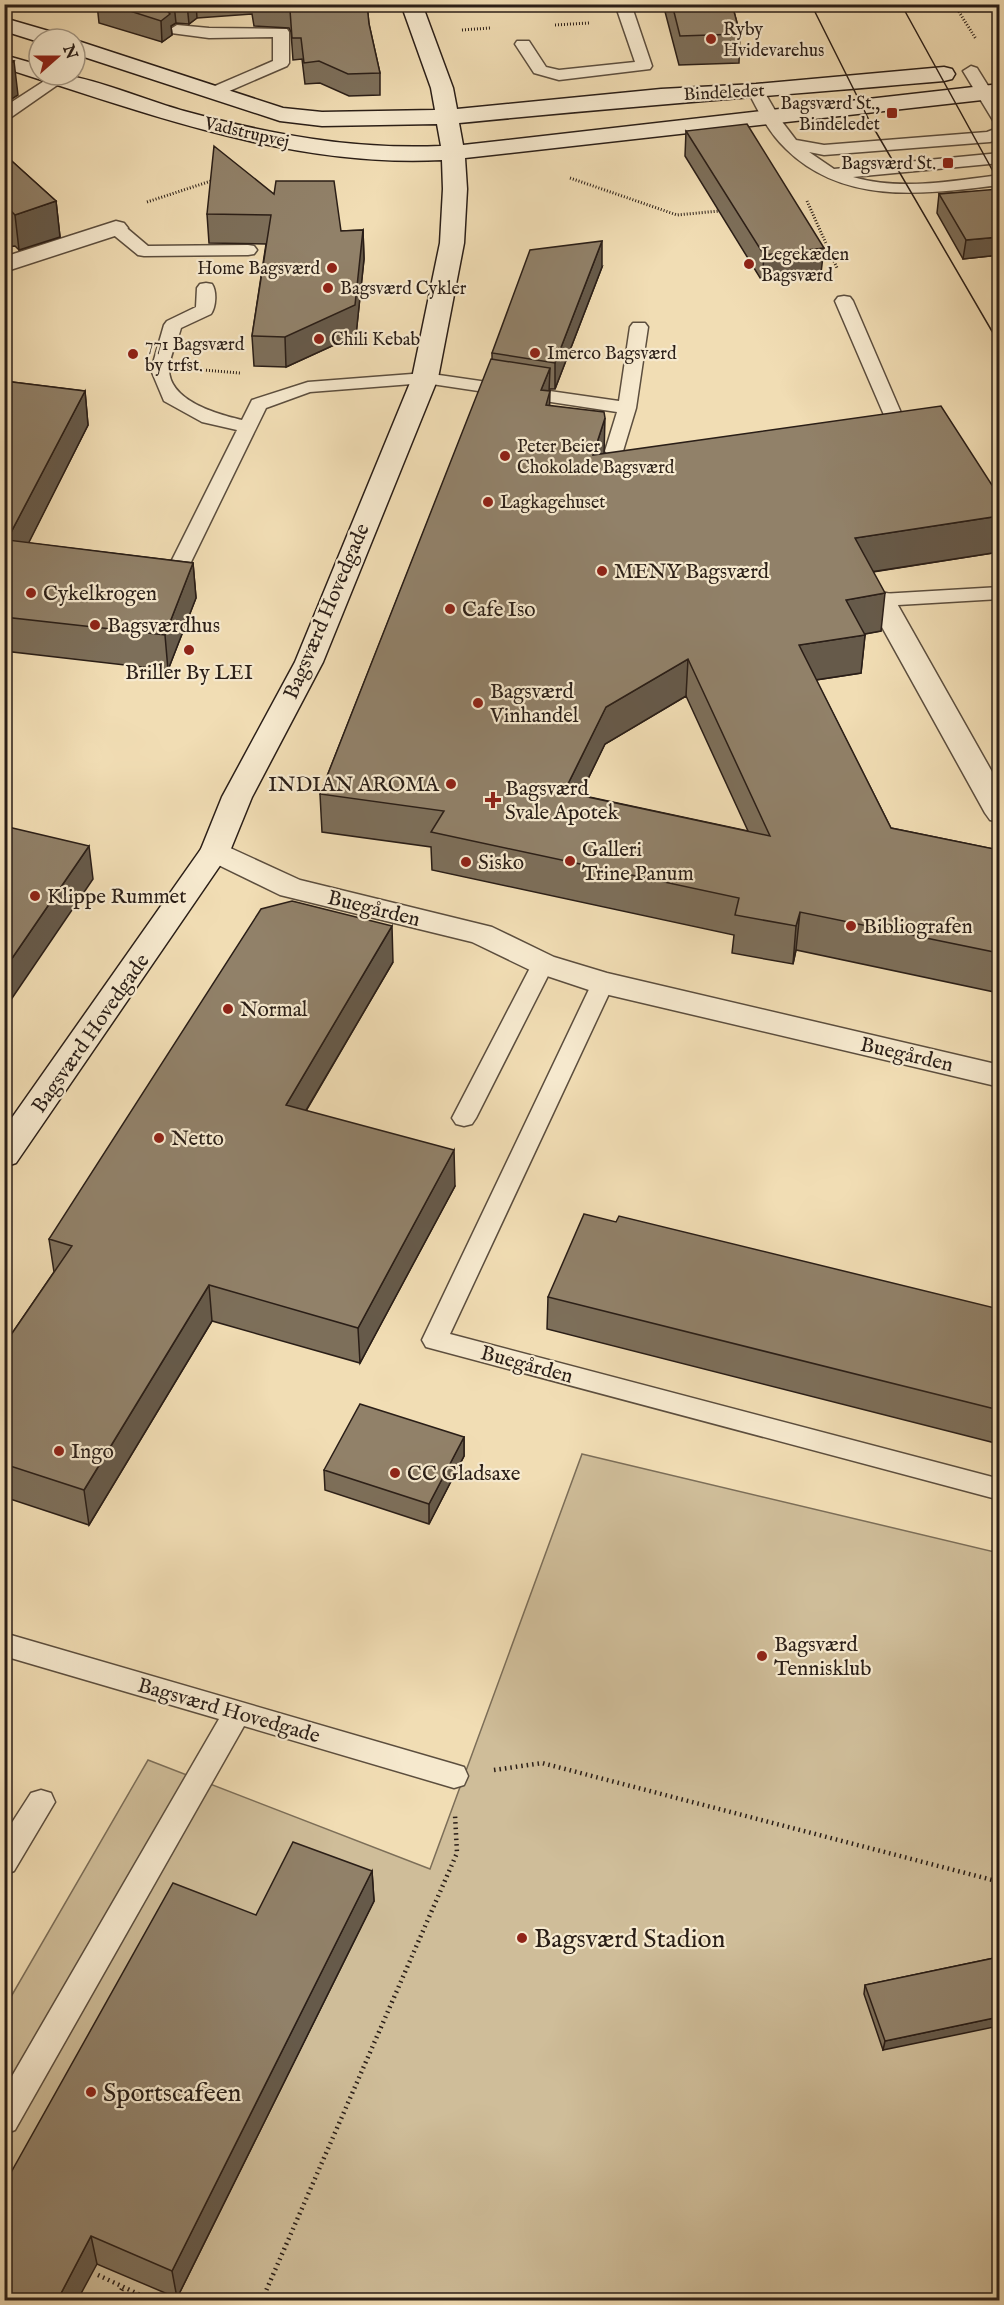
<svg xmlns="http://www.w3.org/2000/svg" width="1004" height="2305" font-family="'IM FELL English',serif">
<rect width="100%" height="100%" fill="#f1ddb4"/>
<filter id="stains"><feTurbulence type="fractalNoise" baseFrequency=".00333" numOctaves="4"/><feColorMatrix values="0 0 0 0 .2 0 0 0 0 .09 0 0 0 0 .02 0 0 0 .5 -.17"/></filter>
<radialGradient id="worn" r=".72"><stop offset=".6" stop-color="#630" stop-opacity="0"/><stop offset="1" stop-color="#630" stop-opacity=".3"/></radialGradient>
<path fill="#cfbd99" stroke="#7c6e58" stroke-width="1.5" d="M582,1454L999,1553V2300H5V2007L148,1760L430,1869Z"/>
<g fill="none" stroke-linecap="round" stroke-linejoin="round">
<defs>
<path id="lane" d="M615,4H631L652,66L650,69L559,80L534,73L515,44L517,41H529L546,67L559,70L635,62Z
M177,25L209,28L287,29L289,32V63L287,66L220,95H208L206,92L208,89L273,61V37L209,38L171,33L169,30Z
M971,66L977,68L1000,105V124L994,122L963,71Z
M52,76H64L66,79L10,118L4,120V107Z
M756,86L762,88L780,119L796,140L824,145L987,132L1000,127V139L990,142L824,155L809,152L834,169L1000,153V163L853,177C900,191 952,181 1000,175V185C925,194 844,206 786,149C769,133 758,111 748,91Z
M116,223L122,224L148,246L248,245L254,246L257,250L254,254L248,255L144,256L138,255L110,232L107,228L110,224Z
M206,283L212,284C217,291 216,307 211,314L181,328C178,340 169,357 169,369C169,401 217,414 242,420L252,400L308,382L425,373L619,401L630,327L633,323H645L648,327L636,408L623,451L621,455H607L605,451L617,412L425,383L310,392L266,408L191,562L188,566H174L171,562L237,430L202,422L164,401L151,370L164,325L167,321L196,307L197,288L200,284Z
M844,296L850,297L853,301L902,415L900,419H886L884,415L835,301L838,297Z
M1000,587V599L881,606L874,604L871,600L874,596L881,594Z
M543,956L551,959L554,964L476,1118L472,1124L464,1126L456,1124L452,1118L532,964L535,959Z
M603,975L611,978L614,983L450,1334L1000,1479V1500L426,1347L422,1340L592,983L595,978Z
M4,1633L454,1764L464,1767L468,1776L464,1785L454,1788L244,1726L15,2130L4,2134V2090L219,1719L4,1656Z
M41,1790L51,1793L55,1802L14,1871L4,1875V1835L31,1793Z"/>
<path id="street" d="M116,221L124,223L128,228L124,233L4,272V257Z
M881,592L891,594L895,600L1000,786V822L990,820L985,813L867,600L871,594Z
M215,841L300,880L492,927L554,957L607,973L1000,1065V1087L592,991L532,971L472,942L280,895L204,858L200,851L204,844Z"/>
<path id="secondary" d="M401,4H422L453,88L457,109L661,89L756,84L944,67L952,69L955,74L952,79L944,81C782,95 621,107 459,123L463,145L1000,84V98L465,158L467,189L464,243L438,378L323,662L252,797L230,851L16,1163L4,1167V1129L201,849L222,797L295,662L412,378L440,243L443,189L442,160C290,168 147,113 4,68V55L39,65V75C49,75 61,73 71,76C109,84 146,100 184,111C268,134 353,150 441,146L437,124L322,126L280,121L75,54V40L283,108L322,112L435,110L431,88Z
M4,18L59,34L62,39H39V42L4,31Z"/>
</defs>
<use href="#lane" stroke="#5c4e3e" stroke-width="3"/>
<use href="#street" stroke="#5c4e3e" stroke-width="3"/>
<use href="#secondary" stroke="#2a1e17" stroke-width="3"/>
<path stroke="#2a1e17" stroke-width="3" stroke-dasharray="1 2" stroke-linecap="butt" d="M954,4L976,39
M555,25L589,23
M462,30L490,28
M570,178L677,215L719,211
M807,201L837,268
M147,202L214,180
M203,370L240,373"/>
<path stroke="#2a1e17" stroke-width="4.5" stroke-dasharray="1.5 4" stroke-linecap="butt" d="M494,1770L542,1763L1000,1882
M98,2275L151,2300
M116,2300L123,2287
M262,2300L457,1853L455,1815"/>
<use href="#lane" fill="#f6e9ce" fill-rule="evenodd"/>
<use href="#street" fill="#f6e9ce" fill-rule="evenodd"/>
<use href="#secondary" fill="#f6e9ce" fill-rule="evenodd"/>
<path stroke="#2a1e17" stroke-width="1.5" d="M811,4L869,120L1000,345
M901,4L1000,184"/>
</g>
<path fill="#7d6f5a" stroke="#2a1e17" stroke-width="1.5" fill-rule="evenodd" d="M97,4H367L369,24L380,73V95L349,96L320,83L305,84L302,59L293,60L291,32L289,28L254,26L252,14L197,18L189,24L176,23L171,26L172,35L162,42L99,23Z
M663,4H732L740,34L739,63L679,65Z
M985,4H999V10H989Z
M686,131L821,273L762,281L685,156Z
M4,154L56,201L60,237L19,250L15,246L4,247Z
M999,190V255L963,259L937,213L939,194Z
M274,194L341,231L363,230L364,259L356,335L286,367L254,366L252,336L266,244L209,243L207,214Z
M602,267L555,389H549V406L604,453L999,552L873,572L881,631L864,634L865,635L861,673L816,680L891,828L999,850V993L796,950L793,964L732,953L734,935L432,870L431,847L322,832L320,794L492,359V353ZM686,696L748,831L580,795L605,744Z
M4,381L85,391L88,425L28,543L193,563L196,598L168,670L4,651Z
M393,962L306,1111L455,1186L360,1363L212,1321L89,1525L4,1497V1345L54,1272L49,1239Z
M548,1297L999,1309V1444L547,1329Z
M464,1437V1456L429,1524L325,1490L324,1470Z
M372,1871L374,1901L177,2298L97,2264L4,2301L256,1915Z
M999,1957L883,2050L864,1994L865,1985Z"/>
<path fill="#665a4a" stroke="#2a1e17" stroke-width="1.5" d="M170,4H174L176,23L171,26L172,35L162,42L161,21L165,8Z
M187,4H196L197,18L189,24Z
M14,61L18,95L4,104V67Z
M56,201L60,237L19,250L15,215Z
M363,230L364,259L356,335L286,367L285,337Z
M999,237V255L963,259L966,240Z
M602,241V267L555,389V363Z
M824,248L821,273L762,281L764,255Z
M550,368L549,392L550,391L549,428L541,390Z
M85,391L88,425L12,576L7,540Z
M605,418L604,455H593Z
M999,516V552L851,575L855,538Z
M193,563L196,598L168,670L165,635Z
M885,593L881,631L843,638L846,600Z
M865,635L861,673L795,683L799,645Z
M688,659L686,696L605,744L563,830L564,792L606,707Z
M89,846L93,879L4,1010V970Z
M800,912L796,950L793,964L796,926Z
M392,926L393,962L288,1141L286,1105Z
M454,1150L455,1186L360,1363L358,1328Z
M209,1285L212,1321L89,1525L84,1490Z
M464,1437V1456L429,1524V1504Z
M372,1871L374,1901L177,2298L172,2271Z
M999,2017V2026L883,2050L885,2041Z
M91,2236L97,2264L77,2301H57Z"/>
<path fill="#918169" stroke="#2a1e17" stroke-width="1.5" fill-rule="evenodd" d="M108,4H170L165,8L170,14L161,21Z
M253,4H367L369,24L380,73L348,74L319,61L304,63L301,38H292L290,10L288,6Z
M672,4H732L740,34L680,36Z
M4,58L14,61L4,67Z
M747,124L824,248L764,255L686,131Z
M214,146L274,194L276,181H334L341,231L363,230L355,305L285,337L252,336L271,215L207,214Z
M4,154L56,201L15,215L11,211H4Z
M999,189V237L966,240L939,194Z
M602,241L555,363L492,353L530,250Z
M491,359L550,368L541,390L550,391L546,405L604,412L605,418L593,455L941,406L999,496V516L855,538L885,593L846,600L865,635L799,645L891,828L999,850V953L800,912L796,926L735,915L739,898L431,832L444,811L320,794ZM688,659L770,836L564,792L606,707Z
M4,381L85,391L7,540L193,563L165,635L4,617Z
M4,826L89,846L4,970Z
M292,901L392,926L286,1105L454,1150L358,1328L209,1285L84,1490L4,1464V1345L72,1246L49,1239L261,909Z
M584,1214L616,1222L619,1216L999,1309V1410L548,1297Z
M360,1404L464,1437L429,1504L324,1470Z
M293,1842L372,1871L172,2271L91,2236L57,2301H4V2185L173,1883L256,1915Z
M999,1957V2017L885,2041L865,1985Z"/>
<g fill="#8f2418" stroke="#f6e9ce" stroke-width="2">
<circle cx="711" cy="39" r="6"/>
<rect x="886" y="107" width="12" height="12" rx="3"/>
<rect x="942" y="157" width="12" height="12" rx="3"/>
<circle cx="749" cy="264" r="6"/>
<circle cx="332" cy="268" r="6"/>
<circle cx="328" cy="288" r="6"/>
<circle cx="319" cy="339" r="6"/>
<circle cx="535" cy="353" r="6"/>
<circle cx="133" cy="354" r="6"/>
<circle cx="505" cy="456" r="6"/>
<circle cx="488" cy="502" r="6"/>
<circle cx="602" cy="571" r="6"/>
<circle cx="31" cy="593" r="6"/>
<circle cx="450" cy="609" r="6"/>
<circle cx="95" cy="625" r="6"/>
<circle cx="189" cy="650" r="6"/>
<circle cx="478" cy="703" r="6"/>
<circle cx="451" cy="784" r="6"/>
<path d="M490 791h6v6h6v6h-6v6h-6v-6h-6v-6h6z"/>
<circle cx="570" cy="861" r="6"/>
<circle cx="466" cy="862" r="6"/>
<circle cx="35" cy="896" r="6"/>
<circle cx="851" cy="926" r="6"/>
<circle cx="228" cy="1009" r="6"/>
<circle cx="159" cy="1138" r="6"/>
<circle cx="59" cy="1451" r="6"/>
<circle cx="395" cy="1473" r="6"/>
<circle cx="762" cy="1656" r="6"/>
<circle cx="522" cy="1938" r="6"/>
<circle cx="91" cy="2092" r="6"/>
</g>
<g text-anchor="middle" stroke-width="4.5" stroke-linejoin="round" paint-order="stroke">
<g font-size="18" fill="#2a1e17" stroke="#f6e9ce" text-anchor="start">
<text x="723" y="35">Ryby<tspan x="723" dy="21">Hvidevarehus</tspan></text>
<text x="880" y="109" text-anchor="end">Bagsværd St.,<tspan x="880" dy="21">Bindeledet</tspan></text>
<text x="936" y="169" text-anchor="end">Bagsværd St.</text>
<text x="761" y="260">Legekæden<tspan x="761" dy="21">Bagsværd</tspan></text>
<text x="320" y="274" text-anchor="end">Home Bagsværd</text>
<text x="340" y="294">Bagsværd Cykler</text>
<text x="331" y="345">Chili Kebab</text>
<text x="145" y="350">771 Bagsværd<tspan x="145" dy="21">by trfst.</tspan></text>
<text x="547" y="359">Imerco Bagsværd</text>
<text x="517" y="452">Peter Beier<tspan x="517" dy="21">Chokolade Bagsværd</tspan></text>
<text x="500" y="508">Lagkagehuset</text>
</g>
<g font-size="18" fill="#2a1e17" stroke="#f6e9ce">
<text transform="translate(724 92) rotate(-3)" y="6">Bindeledet</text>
<text transform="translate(247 132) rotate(13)" y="6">Vadstrupvej</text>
</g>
<g font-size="21" fill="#2a1e17" stroke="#f6e9ce" text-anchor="start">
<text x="614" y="578">MENY Bagsværd</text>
<text x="43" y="600">Cykelkrogen</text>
<text x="462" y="616">Cafe Iso</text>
<text x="107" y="632">Bagsværdhus</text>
<text x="189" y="679" text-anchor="middle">Briller By LEI</text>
<text x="490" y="698">Bagsværd<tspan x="490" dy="24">Vinhandel</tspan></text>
<text x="439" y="791" text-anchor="end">INDIAN AROMA</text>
<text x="505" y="795">Bagsværd<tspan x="505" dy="24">Svale Apotek</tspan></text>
<text x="582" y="856">Galleri<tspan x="582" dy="24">Trine Panum</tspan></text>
<text x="478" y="869">Sisko</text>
<text x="47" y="903">Klippe Rummet</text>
<text x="863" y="933">Bibliografen</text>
<text x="240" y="1016">Normal</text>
<text x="171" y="1145">Netto</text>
<text x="71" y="1458">Ingo</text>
<text x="407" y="1480">CC Gladsaxe</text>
<text x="774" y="1651">Bagsværd<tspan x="774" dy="24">Tennisklub</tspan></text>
</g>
<g font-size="21" fill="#2a1e17" stroke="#f6e9ce">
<text transform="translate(326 611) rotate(-67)" y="7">Bagsværd Hovedgade</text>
<text transform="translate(374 908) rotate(14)" y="7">Buegården</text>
<text transform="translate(90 1033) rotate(-55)" y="7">Bagsværd Hovedgade</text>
<text transform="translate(907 1054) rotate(13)" y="7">Buegården</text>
<text transform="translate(527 1364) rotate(15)" y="7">Buegården</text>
<text transform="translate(229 1710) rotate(16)" y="7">Bagsværd Hovedgade</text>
</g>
<g font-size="26" fill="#2a1e17" stroke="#f6e9ce" text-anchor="start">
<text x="534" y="1947">Bagsværd Stadion</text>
<text x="103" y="2101">Sportscafeen</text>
</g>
</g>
<rect width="1004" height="2305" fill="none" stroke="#f1ddb4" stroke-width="24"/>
<rect x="6" y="6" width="992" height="2293" fill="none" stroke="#2a1e17" stroke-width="3"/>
<rect x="12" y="12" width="980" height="2281" fill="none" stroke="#2a1e17" stroke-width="1.5"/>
<g transform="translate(57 57) rotate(69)"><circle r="28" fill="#f6e9ce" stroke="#a49885" stroke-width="1.5"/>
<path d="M0-4.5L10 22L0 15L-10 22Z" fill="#8f2418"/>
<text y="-9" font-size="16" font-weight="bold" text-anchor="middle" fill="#2a1e17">N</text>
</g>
<rect width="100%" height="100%" filter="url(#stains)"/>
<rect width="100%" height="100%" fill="url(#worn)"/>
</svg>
